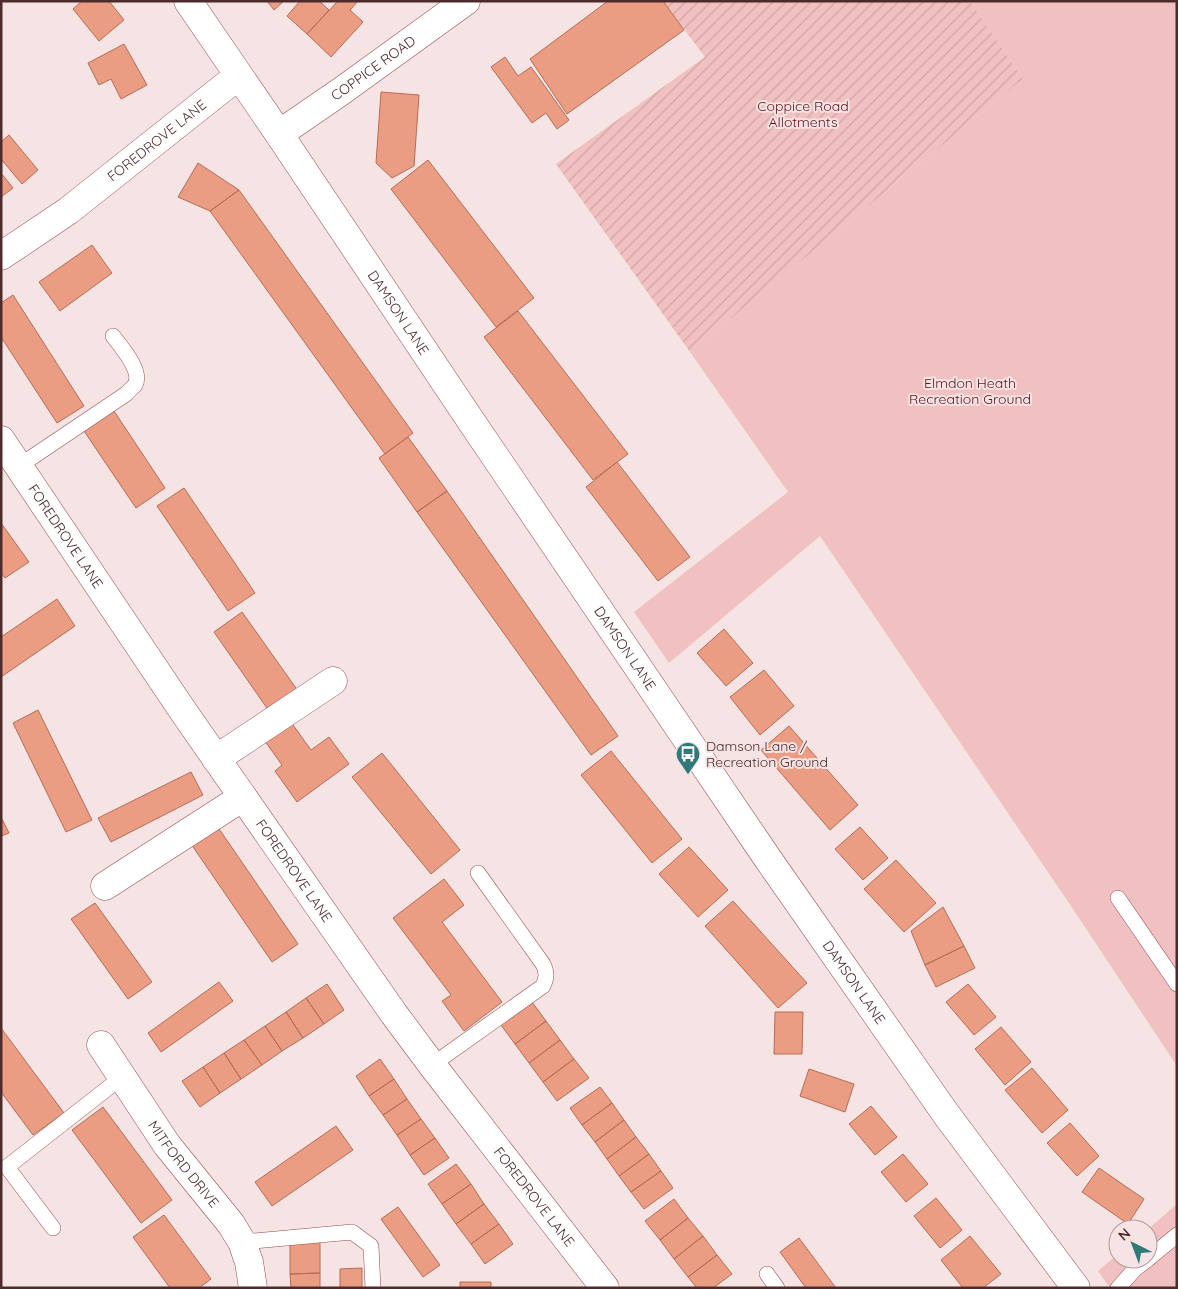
<svg xmlns="http://www.w3.org/2000/svg" width="1178" height="1289" font-family="Quicksand,sans-serif">
<defs>
<pattern id="garden-furrows" width="10" height="10" patternUnits="userSpaceOnUse" patternTransform="scale(1.25)"><rect width="10" height="10" fill="#f1c0c0"/><path d="M-1 1l2-2M0 10L10 0M9 11l2-2" fill="none" stroke="#d0a5a5"/></pattern>
</defs>
<rect width="100%" height="100%" fill="#f6e3e3"/>
<path fill="#f1c0c0" d="M970,1H1177V1066L1073,909L820,536L669,663L634,612L788,492L690,352L1023,79Z
M1177,1204V1288H1110L1098,1271L1118,1254V1259H1148V1229Z"/>
<path fill="url(#garden-furrows)" d="M663,1H970L1023,79L690,352L556,164L705,57Z"/>
<path fill="#eb9d84" stroke="#b66c55" d="M82,1H109L124,20L99,41L73,9Z
M267,1H284L274,10Z
M300,1H319L329,10L307,34L287,16Z
M338,1H358L350,10L363,22L331,57L307,34Z
M608,1H663L684,30L567,114L530,59Z
M124,44L147,85L121,99L111,79L99,85L88,63Z
M505,57L518,76L531,67L569,120L557,129L546,113L532,123L491,67Z
M381,92L419,95L414,166L392,178L376,163Z
M9,135L38,170L22,184L1,159V142Z
M428,160L534,298L496,327L391,189Z
M198,163L239,190L210,211L178,197Z
M1,173L13,188L1,197Z
M239,190L413,433L385,454L210,211Z
M92,245L112,273L60,311L39,282Z
M13,295L84,406L57,423L3,340L1,341V303Z
M518,311L628,454L593,480L484,337Z
M112,408L165,488L136,508L82,428Z
M408,437L447,491L417,512L379,458Z
M617,462L690,557L658,581L586,487Z
M184,488L255,593L228,611L157,506Z
M447,491L618,736L591,755L417,512Z
M1,523L29,562L5,578L1,573Z
M57,599L75,626L1,677V637Z
M242,612L298,691L269,711L214,632Z
M724,629L753,663L726,686L697,653Z
M764,670L794,706L760,735L730,697Z
M38,710L92,820L66,832L13,723Z
M288,718L311,750L329,737L349,764L297,802L275,771L282,765L262,737Z
M789,726L858,805L830,830L761,750Z
M611,751L682,839L652,863L581,775Z
M382,753L460,850L431,874L352,777Z
M191,772L203,795L111,842L98,818Z
M1,817L9,833L1,836Z
M215,823L298,944L272,962L189,841Z
M860,827L888,858L863,880L835,849Z
M689,847L728,890L698,917L659,874Z
M896,860L936,903L904,932L864,889Z
M444,879L464,905L442,922L502,1002L464,1031L442,1001L451,995L393,918Z
M733,901L807,983L778,1008L705,926Z
M95,903L152,982L128,999L71,919Z
M943,907L964,946L925,965L911,931Z
M964,946L975,968L936,987L925,965Z
M219,982L233,1001L161,1052L148,1033Z
M327,984L344,1010L324,1024L306,998Z
M968,984L996,1017L974,1035L946,1002Z
M306,998L324,1024L303,1038L286,1012Z
M532,1002L546,1021L515,1044L501,1025Z
M286,1012L303,1038L282,1051L265,1026Z
M775,1012H803L802,1054H774Z
M546,1021L560,1040L529,1063L515,1044Z
M265,1026L282,1051L262,1065L244,1040Z
M1001,1027L1031,1062L1005,1085L975,1049Z
M1,1028L64,1113L33,1135L1,1092Z
M244,1040L262,1065L241,1079L224,1053Z
M560,1040L574,1059L543,1082L529,1063Z
M224,1053L241,1079L220,1093L203,1067Z
M380,1059L394,1079L369,1096L356,1076Z
M574,1059L589,1078L557,1101L543,1082Z
M203,1067L220,1093L200,1107L182,1081Z
M1032,1068L1068,1110L1042,1133L1005,1090Z
M809,1069L854,1084L845,1112L800,1096Z
M394,1079L407,1099L383,1115L369,1096Z
M600,1087L612,1103L582,1125L570,1108Z
M407,1099L421,1119L397,1135L383,1115Z
M612,1103L624,1120L595,1142L582,1125Z
M871,1106L897,1137L875,1155L849,1124Z
M103,1107L172,1200L141,1223L72,1130Z
M421,1119L435,1138L410,1155L397,1135Z
M624,1120L636,1137L607,1159L595,1142Z
M1070,1123L1099,1156L1077,1176L1047,1143Z
M336,1126L353,1150L272,1206L255,1182Z
M636,1137L649,1154L619,1176L607,1159Z
M435,1138L449,1158L424,1175L410,1155Z
M649,1154L661,1171L631,1192L619,1176Z
M903,1154L928,1184L906,1202L881,1172Z
M456,1164L471,1184L442,1204L428,1184Z
M1099,1168L1144,1199L1128,1224L1082,1192Z
M661,1171L673,1188L644,1209L631,1192Z
M471,1184L484,1204L456,1224L442,1204Z
M936,1198L962,1230L940,1248L914,1216Z
M674,1199L688,1218L660,1240L645,1221Z
M484,1204L499,1224L471,1244L456,1224Z
M398,1207L440,1265L423,1277L381,1219Z
M164,1215L211,1279L199,1288H170L133,1237Z
M688,1218L703,1236L674,1259L660,1240Z
M499,1224L513,1244L485,1264L471,1244Z
M703,1236L717,1255L688,1277L674,1259Z
M970,1236L1001,1274L983,1288H963L941,1260Z
M799,1238L836,1288H806L780,1252Z
M290,1241H320V1273L290,1274Z
M717,1255L732,1274L713,1288H697L688,1277Z
M362,1268V1288H340V1269Z
M320,1273V1288H291L290,1274Z
M460,1282H491V1288H460Z"/>
<g fill="none" stroke-linecap="round" stroke-linejoin="round">
<defs>
<path id="service" d="M19,466L126,394C128,391 133,388 135,385C143,371 121,347 113,336
M1118,898L1177,984
M432,1065L543,986C547,977 547,972 543,964L478,873
M53,1228L7,1167L122,1077
M242,1242L352,1232L371,1246L373,1288
M1148,1259L1177,1235
M767,1274L777,1288
M1118,1288L1135,1269L1148,1259"/>
<g id="minor">
<path id="s1" d="M279,134L343,90L466,1"/>
<path id="s2" d="M1,256L68,211L238,76"/>
<path id="s3" d="M1,440L183,711L394,1014L432,1065L605,1288"/>
<path d="M216,759L333,681"/>
<path d="M105,886L243,797"/>
<path id="s4" d="M101,1045L167,1145L231,1224L242,1242L249,1262L253,1288"/>
</g>
<g id="tertiary">
<path id="s5" d="M188,1L279,134L471,421L768,859L946,1114L1076,1288"/>
</g>
</defs>
<use href="#service" stroke="#964b4f" stroke-width="16"/>
<use href="#minor" stroke="#964b4f" stroke-width="29"/>
<use href="#tertiary" stroke="#964b4f" stroke-width="29"/>
<use href="#service" stroke="#fff" stroke-width="15"/>
<use href="#minor" stroke="#fff" stroke-width="28"/>
<use href="#tertiary" stroke="#fff" stroke-width="28"/>
</g>
<defs>
<symbol id="bus-pin" viewBox="-11 -11 22 30"><path d="M0 17L-7.5 6A9.5 9.5 0 1 1 7.5 6Z" fill="#30797b" stroke="#f6e3e3"/><path d="M-5-6H5V4H4V6H2V4H-2V6H-4V4H-5ZM-3.5-4V0h7V-4ZM-3.5 1.2v1.5H-2V1.2ZM2 1.2v1.5H3.5V1.2Z" fill="#fff"/></symbol>
</defs>
<g fill-rule="evenodd">
<use href="#bus-pin" x="674" y="740" width="28" height="38"/>
</g>
<g text-anchor="middle" stroke-width="4" stroke-linejoin="round" paint-order="stroke">
<g font-size="14" fill="#4d2b2c" stroke="#f6e3e3">
<text dy="5" stroke="none"><textPath href="#s1" startOffset="115">COPPICE ROAD</textPath></text>
<text dy="5" stroke="none"><textPath href="#s2" startOffset="194">FOREDROVE LANE</textPath></text>
<text dy="5" stroke="none"><textPath href="#s5" startOffset="376">DAMSON LANE</textPath></text>
<text dy="5" stroke="none"><textPath href="#s3" startOffset="116">FOREDROVE LANE</textPath></text>
<text dy="5" stroke="none"><textPath href="#s5" startOffset="781">DAMSON LANE</textPath></text>
<text dy="5" stroke="none"><textPath href="#s3" startOffset="521">FOREDROVE LANE</textPath></text>
<text dy="5" stroke="none"><textPath href="#s5" startOffset="1186">DAMSON LANE</textPath></text>
<text dy="5" stroke="none"><textPath href="#s4" startOffset="145">MITFORD DRIVE</textPath></text>
<text dy="5" stroke="none"><textPath href="#s3" startOffset="926">FOREDROVE LANE</textPath></text>
</g>
<g font-size="14" fill="#5f111d" stroke="#f6e3e3">
<text x="803" y="111">Coppice Road<tspan x="803" dy="16">Allotments</tspan></text>
<text x="970" y="388">Elmdon Heath<tspan x="970" dy="16">Recreation Ground</tspan></text>
</g>
<g font-size="14" fill="#4d2b2c" stroke="#f6e3e3" text-anchor="start">
<text x="706" y="751">Damson Lane /<tspan x="706" dy="16">Recreation Ground</tspan></text>
</g>
</g>
<rect width="1178" height="1289" fill="none" stroke="#4d2b2c" stroke-width="5"/>
<g transform="translate(1133 1244) rotate(318)"><circle r="24" fill="#f6e3e3" stroke="#b2999a"/>
<path d="M0-4L9 19L0 12L-9 19Z" fill="#30797b"/>
<text y="-8" font-size="14" font-weight="bold" text-anchor="middle" fill="#4d2b2c">N</text>
</g>
</svg>
